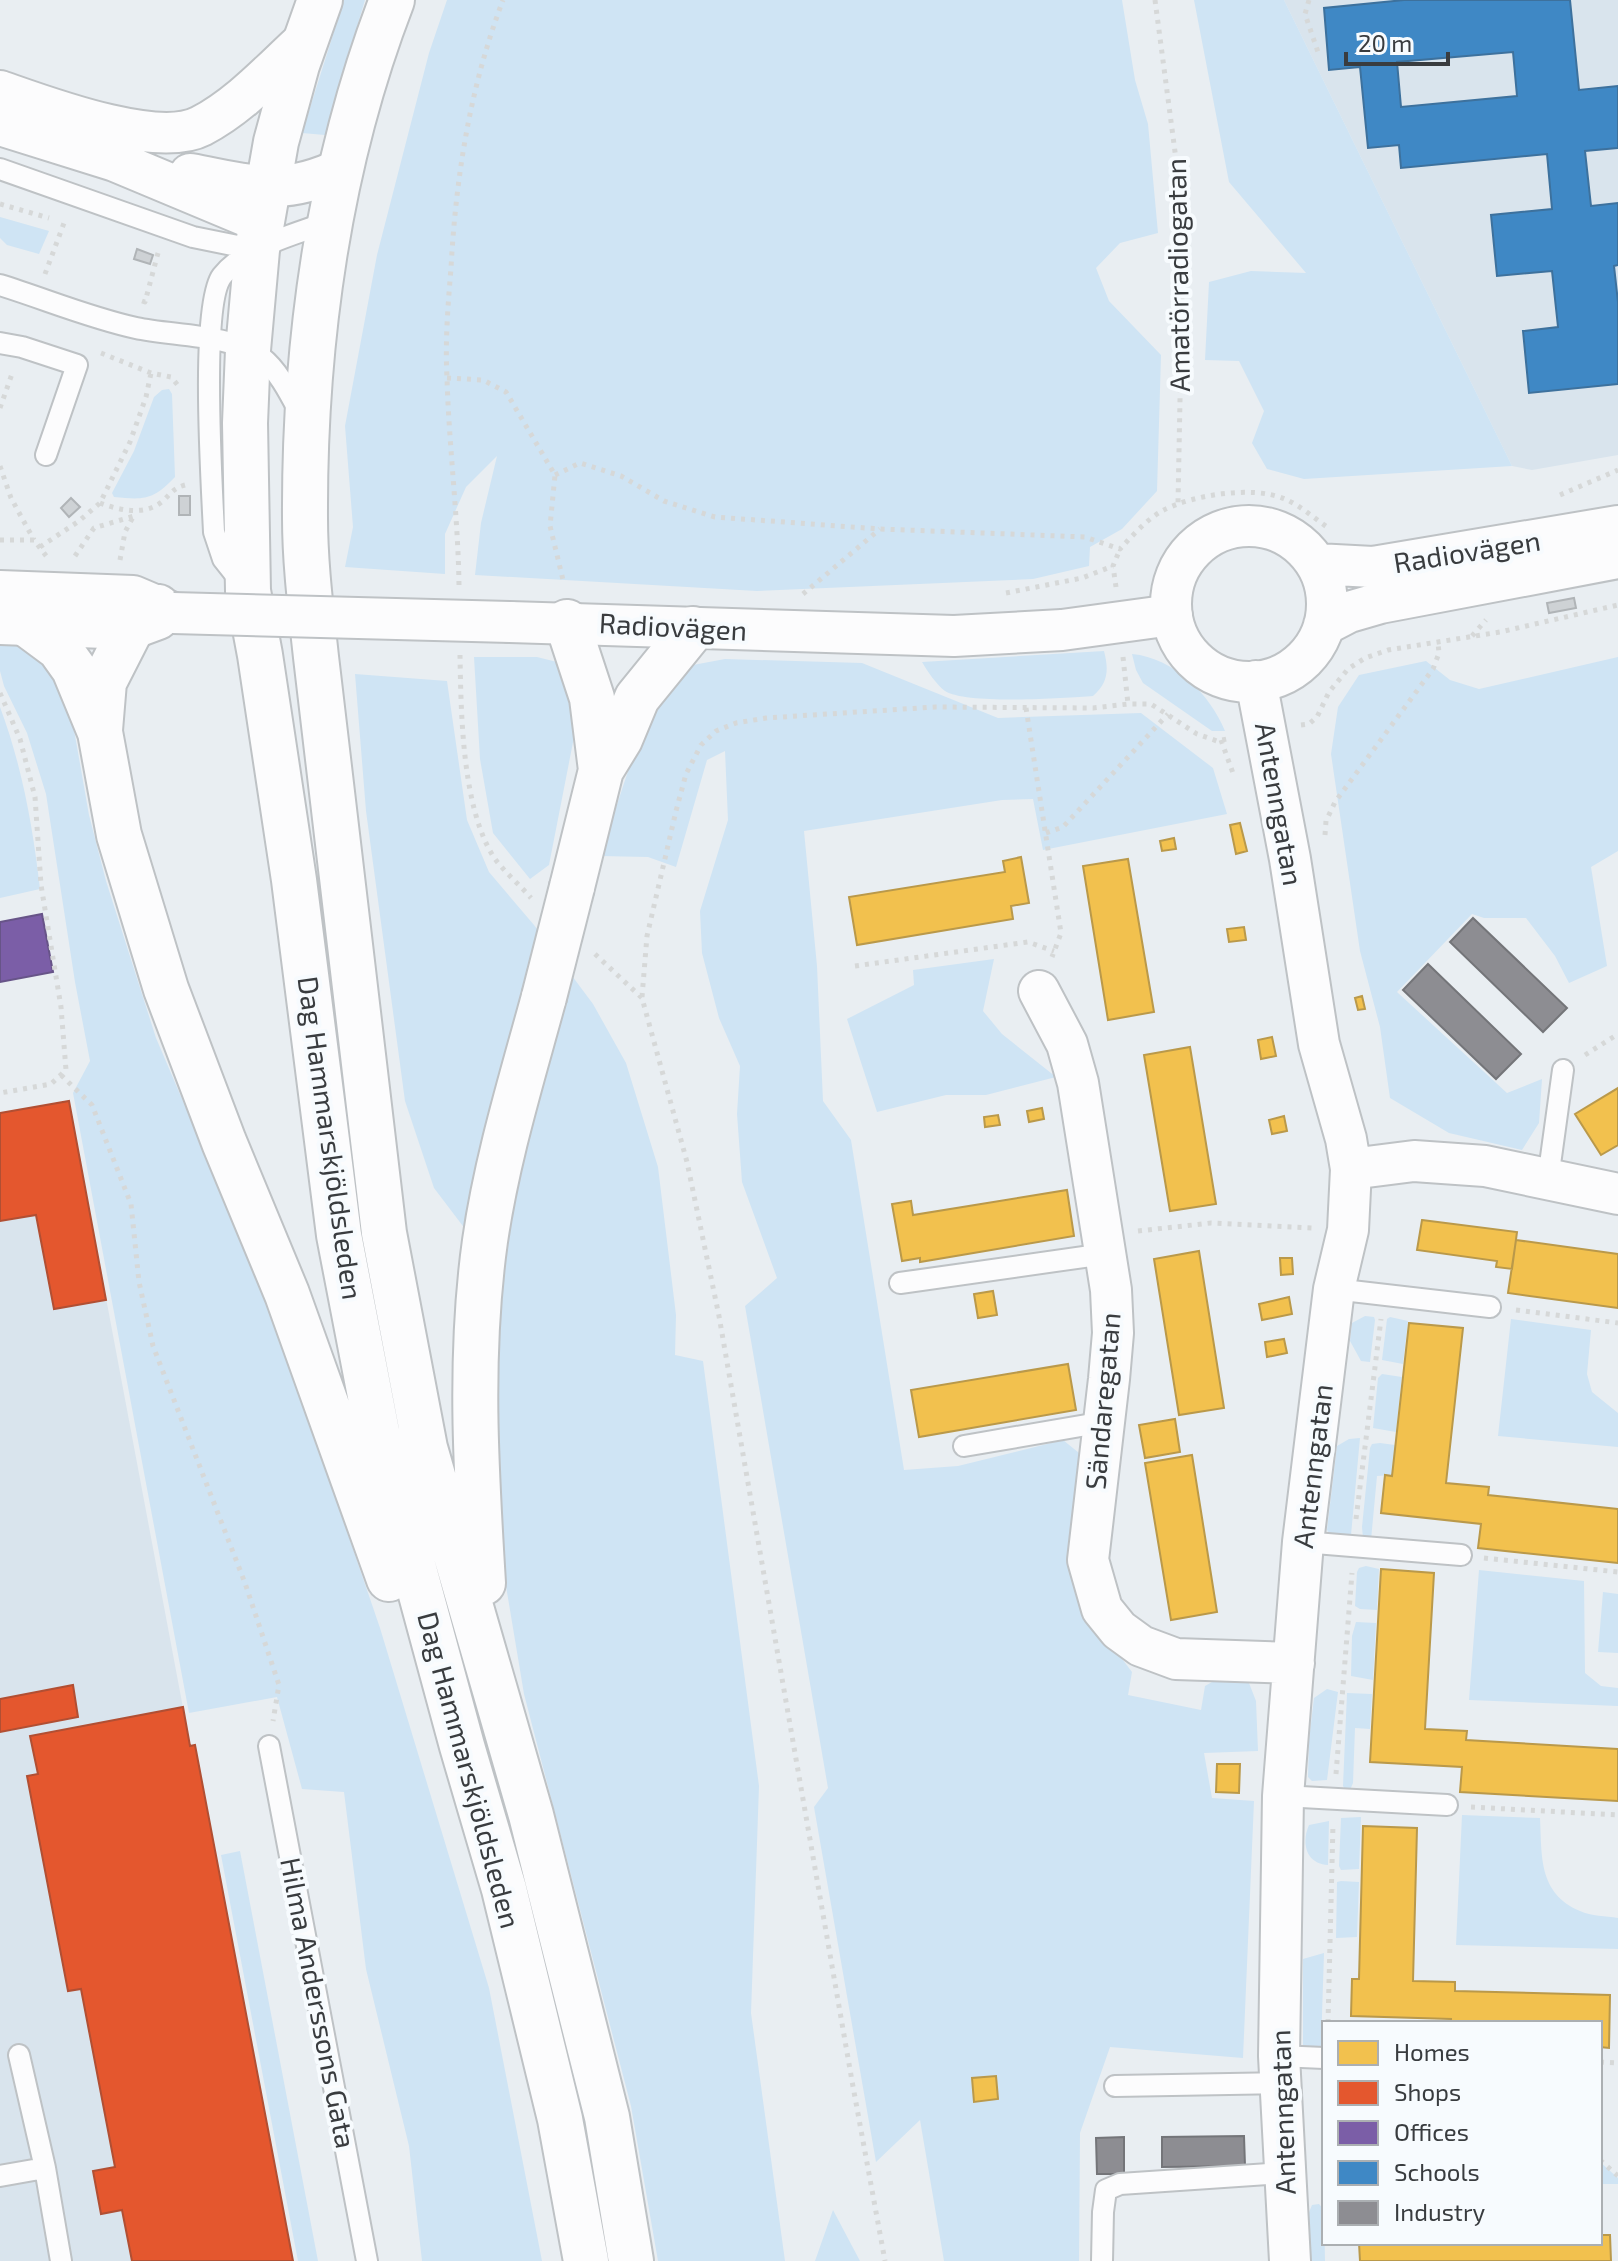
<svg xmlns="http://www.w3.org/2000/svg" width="1618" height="2261" font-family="'Exo 2',sans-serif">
<rect width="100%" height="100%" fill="#e9eef2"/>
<path fill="#d9e4ed" d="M1284,0H1618V455L1532,470L1512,466Z
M69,1101L190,1745H195L293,2261H0V1113Z"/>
<path fill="#cfe4f4" d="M344,0H365L325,135L302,133Z
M447,0H1122L1135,80L1148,124L1158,233L1120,243L1096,268L1109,301L1161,355L1157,491L1122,529L1090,547L1089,566L1033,579L757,591L475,575L481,523L497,456L466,487L445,534V574L345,567L353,527L345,426L377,255L429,53Z
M1194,0H1284L1512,466L1304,479L1267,469L1252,443L1264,411L1239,361L1205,360L1209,282L1251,271L1306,273L1229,182Z
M0,217L49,231L39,254L7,245L0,238Z
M169,389L172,394L175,477C153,500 145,500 114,497L112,493L134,451L154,397L162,390Z
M0,643L11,644L27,651L56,678L70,707L89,815L106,881L156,1038L269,1303L380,1628L489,1988L542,2261H422L409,2146L366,1969L344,1792L302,1789L277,1697L189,1713L73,1093L90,1061L75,982L46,794L27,733L4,686L0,671Z
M1104,651C1109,670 1108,683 1093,696C1064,698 967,705 945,691C937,685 927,671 922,662Z
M1132,654C1174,658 1210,694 1225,731H1212L1143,683L1136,670Z
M474,657H537L557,662L572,685L575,732L549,865L530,879L493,833L480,759Z
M1618,657V851L1591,867L1607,966L1569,983L1555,956L1526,918H1484L1472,914L1397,992L1507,1093L1542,1079L1539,1123L1522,1150L1449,1133L1390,1098L1380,1027L1360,951L1331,754L1338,707L1359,675L1426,661L1450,680L1479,689Z
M725,659L862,663L998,718L1141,713L1213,768L1227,814L1043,850L1033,799L1002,800L804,831L817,966L823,1101L851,1140L904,1470L958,1466L1063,1440L1084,1457L1085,1610L1132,1672L1128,1695L1201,1710L1205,1686L1242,1665L1256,1701L1258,1751L1204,1753L1212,1798L1254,1801L1243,2058L1110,2047L1080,2133L1079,2261H944L920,2120L876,2162L814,1807L828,1788L745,1306L777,1278L742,1182L737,1114L740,1066L719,1018L702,953L700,911L728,820L725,751L707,760L676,867L648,857L600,856L639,738L662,686L693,665Z
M355,674L447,681L467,820L489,872L534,925L593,1004L626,1063L658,1167L676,1315L675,1355L703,1361L759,1786L751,2013L785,2261H658L631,2106L524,1694L494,1514L497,1271L434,1188L405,1101L366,811Z
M0,707C22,766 33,827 40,889L0,898Z
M994,959L983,1011L1002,1034L1056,1077L986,1095H946L877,1112L847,1019L914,985L913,970Z
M1365,1316L1374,1317L1375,1320L1370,1362L1361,1361L1350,1341L1352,1323Z
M1390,1317L1408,1321L1403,1364L1382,1360L1387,1319Z
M1511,1319L1591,1330L1587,1374L1592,1392L1618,1413V1447L1498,1436Z
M1382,1374L1402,1377L1396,1432L1373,1428L1378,1378Z
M1360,1438L1351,1535L1346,1538H1333L1327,1530L1337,1446L1349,1439Z
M1380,1443L1395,1445L1392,1475L1377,1476L1371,1540L1363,1538L1362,1527L1370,1448L1372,1444Z
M1366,1566L1379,1569L1377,1610L1360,1609L1355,1606L1357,1572L1359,1568Z
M1479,1570L1584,1581L1585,1673L1601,1686L1618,1688V1706L1469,1700Z
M1603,1592L1618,1594V1653L1598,1652Z
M1356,1622L1376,1623L1373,1680L1351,1676L1352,1636Z
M1327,1689L1338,1692L1327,1780L1312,1781L1308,1777L1309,1740L1314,1698Z
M1347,1693L1372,1694L1370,1729L1355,1728L1353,1783L1350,1790L1346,1791L1343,1786Z
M1462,1815L1540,1818C1542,1856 1538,1893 1580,1911C1591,1916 1606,1916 1618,1918V1949L1456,1945Z
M1361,1817L1359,1869L1341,1870L1339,1866L1341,1818Z
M1329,1821L1328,1865C1306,1864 1301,1843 1309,1825Z
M240,1851L318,2261H298L221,1855Z
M1341,1881L1359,1882L1357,1937L1336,1938L1337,1882Z
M1324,1953L1321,2046L1310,2048L1303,2045V1959Z
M1600,2162L1618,2178V2184H1600Z
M1319,2204L1324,2210L1325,2261H1310L1307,2217L1312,2205Z
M833,2210L860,2261H815Z"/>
<path fill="#f2c14e" stroke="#ba994a" stroke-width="2" d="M1240,823L1247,851L1236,854L1230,825Z
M1174,838L1176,849L1162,851L1160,841Z
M1021,857L1029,903L1011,906L1013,919L857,945L849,897L1005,872L1003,861Z
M1128,859L1154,1012L1108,1020L1083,866Z
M1244,927L1246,940L1229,942L1227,929Z
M1362,996L1365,1009L1358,1010L1355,998Z
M1272,1037L1276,1056L1261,1059L1258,1040Z
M1190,1047L1216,1204L1170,1211L1144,1055Z
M1618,1088V1145L1601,1155L1575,1114Z
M1042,1108L1044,1119L1029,1122L1027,1111Z
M998,1115L1000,1125L985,1127L984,1117Z
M1284,1116L1287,1131L1272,1134L1269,1120Z
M1067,1190L1074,1236L920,1262V1258L902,1261L892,1204L911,1201L913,1215Z
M1422,1220L1517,1232L1512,1269L1496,1267L1497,1261L1417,1250Z
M1516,1240L1618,1254V1308L1508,1293Z
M1199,1251L1224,1408L1179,1415L1154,1259Z
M1280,1258H1292L1293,1274L1281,1275Z
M993,1291L997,1315L978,1318L974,1294Z
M1289,1297L1292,1314L1262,1320L1259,1304Z
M1409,1323L1463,1328L1446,1483L1489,1487L1488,1495L1618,1509V1563L1478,1548L1481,1524L1381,1513L1385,1475L1392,1476Z
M1284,1339L1287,1353L1267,1357L1265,1342Z
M1068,1364L1076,1410L919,1437L911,1390Z
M1175,1419L1180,1452L1145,1458L1139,1425Z
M1192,1455L1217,1612L1171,1620L1145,1463Z
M1381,1569L1434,1573L1425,1729L1467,1731L1466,1740L1618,1749V1801L1460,1792L1462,1767L1370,1762Z
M1217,1764H1240L1239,1793L1216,1792Z
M1363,1826L1417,1828L1413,1981L1455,1982V1991L1610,1995L1609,2048L1600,2047V2023H1451V2019L1351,2016L1352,1979H1359Z
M996,2076L998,2099L974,2102L972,2078Z
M1600,2235H1610L1611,2261H1360L1359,2243H1600Z"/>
<path fill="#e4572e" stroke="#b14f33" stroke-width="2" d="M69,1101L106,1300L54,1309L36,1215L0,1221V1113Z
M73,1685L78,1717L0,1732V1699Z
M183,1707L190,1746L195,1745L293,2261H132L122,2210L101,2214L93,2171L115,2167L81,1989L68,1991L27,1776L38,1774L30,1736Z"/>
<path fill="#7b5ea7" stroke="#675488" stroke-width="2" d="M42,914L53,972L0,982V922Z"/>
<path fill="#3f88c5" stroke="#3d719d" stroke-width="2" fill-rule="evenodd" d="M1404,0H1570L1579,90L1618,86V148L1585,151L1591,206L1618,203V265L1614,266L1618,302V384L1529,393L1523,331L1558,327L1552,271L1497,276L1491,215L1552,209L1547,154L1401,168L1399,145L1368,148L1360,67L1329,70L1324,8ZM1513,52L1517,96L1401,107L1397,62Z"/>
<path fill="#8d8d92" stroke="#747579" stroke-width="2" d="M1473,918L1567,1008L1543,1032L1450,942Z
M1428,964L1521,1054L1496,1079L1403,990Z
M1244,2136L1245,2166L1162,2167V2137Z
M1124,2137V2174H1097L1096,2138Z"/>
<path fill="#ced2d5" stroke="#b0b4b7" stroke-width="2" d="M137,249L153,255L150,264L134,259Z
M179,496H190V515H179Z
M71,498L80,507L69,517L61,508Z
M1574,598L1576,608L1549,613L1547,603Z"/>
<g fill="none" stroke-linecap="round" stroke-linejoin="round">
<defs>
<path id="lane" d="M0,169L193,237L257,250
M0,285C45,299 90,318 136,328C173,336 230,334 261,357C278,370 290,394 300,413
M0,343L22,347L77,365L46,455
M242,583L223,559L214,532C212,488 200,305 222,276C247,245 295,235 330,221
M1548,1179L1563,1070
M900,1283L1105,1254
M1334,1289L1490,1307
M964,1446L1104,1422
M1303,1542L1461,1555
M269,1746L367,2261
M1283,1796L1447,1805
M19,2055L45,2168
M1279,2056L1324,2058
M1115,2086L1280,2083
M0,2176L45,2168L61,2261
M1102,2261L1103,2212L1106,2190L1120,2184L1284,2173"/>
<path id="street" d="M0,91C46,107 157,149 201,126C240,106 273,69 305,40
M0,125L115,161L261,222
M190,174C252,185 281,197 341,169
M1171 604a78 78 0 1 1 156 0a78 78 0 1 1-156 0Z
M1316,564L1373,567L1618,526
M0,591L133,596L173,613
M510,622L954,636L1062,630L1172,615
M0,624L131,629L158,619
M1324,625L1349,612L1380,603L1618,558
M1256,681L1290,859L1319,1044L1346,1139L1351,1169L1348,1230L1334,1289L1303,1542L1283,1796L1279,2056L1290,2261
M1039,991L1067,1044L1078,1083L1111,1290L1113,1333L1109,1379L1088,1560L1102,1609L1119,1630L1141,1646L1176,1659L1294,1663
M1351,1169L1414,1161L1485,1166L1618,1194"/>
<path id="primary" d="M320,0L297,65L276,142L257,250L248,350L245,423L248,591L260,655L294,880L339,1235L377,1432L462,1746L504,1889L560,2119L586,2261
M392,0C329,163 304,343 305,518C305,564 311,610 316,657L384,1233L425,1448L531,1815L607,2117L631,2261
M567,622L592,698L601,770
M28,625L59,648L74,669L100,732L119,835L166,989L224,1142L287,1294L389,1579
M100,730L104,682L131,629L158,607
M572,887L601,770L620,739L637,698L693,629
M483,1583C476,1470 469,1355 485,1241C497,1158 522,1078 544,997"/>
</defs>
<use href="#lane" stroke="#bec2c5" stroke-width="24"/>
<use href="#street" stroke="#bec2c5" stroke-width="44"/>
<use href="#primary" stroke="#bec2c5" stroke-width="48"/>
<path stroke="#d6d8d8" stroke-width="5" stroke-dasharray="4 6" stroke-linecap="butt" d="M1155,0L1179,182L1183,244L1178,503
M1309,0L1305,14L1319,55
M0,204L49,218
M45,274L64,223
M142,301L145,302L158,253
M101,353L151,373L171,377L181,389
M447,378L483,380L506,392L555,475L550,526L564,584
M0,408L13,371
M0,466L11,498L34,540
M555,475L580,463L621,476L664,501L715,517L880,529L1085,537L1120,549C1132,536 1146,520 1162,511C1191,495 1253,485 1285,499C1299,505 1313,517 1327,527
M1560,495L1618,470
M100,503C121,511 147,516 164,500C172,492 174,488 185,485
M0,540H34L47,557
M40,547L79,521L100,503L130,442L146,397L151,373
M75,556L94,528L134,516
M120,560L125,532L133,517
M459,585C458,516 449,447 447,378C445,341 448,305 451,268C456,176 470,87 503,0
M1116,587L1113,566L1120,549
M1006,593L1082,578L1113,566
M803,594L880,529
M1472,636L1486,620
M460,655C461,713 462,806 493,856C503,871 519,884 531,898
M1123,657L1128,704
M0,693L20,739L35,797L41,885L61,1007L66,1070L51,1084L0,1093
M1026,708L1061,933L1052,957
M1301,725L1309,724L1317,717L1329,692L1348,669L1365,658L1388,650L1500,632L1618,605
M1221,740L1234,776
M1046,833L1063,827L1168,714
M1325,835L1326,821L1335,802L1433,669L1439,653L1438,643
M595,954L642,998L687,1162L719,1316L852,2081L885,2261
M855,966L1028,942L1054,951
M642,997L647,936L676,811L686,774L701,745L716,731L736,723L766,718L935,707L1093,708L1128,704H1151L1197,734L1217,741L1232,738
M1585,1055L1618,1034
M61,1075L92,1105L131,1204L139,1282L153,1346L245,1583L279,1685L273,1721
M1138,1231L1211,1223L1312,1228
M1516,1310L1618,1323
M1356,1519L1381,1319
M1484,1558L1618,1572
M1336,1774L1352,1573
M1471,1807L1618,1815
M1328,2023L1333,1824
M1600,2062L1618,2063
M1600,2160L1618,2176"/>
<use href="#lane" stroke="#fcfcfd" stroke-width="20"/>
<use href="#street" stroke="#fcfcfd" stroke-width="40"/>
<use href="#primary" stroke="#fcfcfd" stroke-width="44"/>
<defs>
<path id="street-bridge" d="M173,613L510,622"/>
<path id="primary-bridge" d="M544,997L572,887"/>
</defs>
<use href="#street-bridge" stroke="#bec2c5" stroke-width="44" stroke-linecap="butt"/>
<use href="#primary-bridge" stroke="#bec2c5" stroke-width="48" stroke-linecap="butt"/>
<use href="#street-bridge" stroke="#fcfcfd" stroke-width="40"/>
<use href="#primary-bridge" stroke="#fcfcfd" stroke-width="44"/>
</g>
<g text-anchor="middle" stroke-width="8" stroke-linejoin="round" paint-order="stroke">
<g font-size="28" fill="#393c3f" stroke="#f7fbfe">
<text transform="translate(1178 275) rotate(-91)" y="10">Amatörradiogatan</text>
<text transform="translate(1467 552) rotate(-9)" y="10">Radiovägen</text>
<text transform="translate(673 627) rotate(3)" y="10">Radiovägen</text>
<text transform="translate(1279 804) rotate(80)" y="10">Antenngatan</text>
<text transform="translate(330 1138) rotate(82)" y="10">Dag Hammarskjöldsleden</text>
<text transform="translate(1103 1401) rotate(-85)" y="10">Sändaregatan</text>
<text transform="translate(1313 1466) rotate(-83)" y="10">Antenngatan</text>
<text transform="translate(469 1770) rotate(75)" y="10">Dag Hammarskjöldsleden</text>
<text transform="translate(318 2003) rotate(79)" y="10">Hilma Anderssons Gata</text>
<text transform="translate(1283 2112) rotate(-92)" y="10">Antenngatan</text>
</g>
</g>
<rect x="1322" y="2021" width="280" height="224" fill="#f7fbfe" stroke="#abafb2" stroke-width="2"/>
<rect x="1338" y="2041" width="40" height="24" fill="#f2c14e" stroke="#abafb2" stroke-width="2"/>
<text x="1394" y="2061" font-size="24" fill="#393c3f">Homes</text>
<rect x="1338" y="2081" width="40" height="24" fill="#e4572e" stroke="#abafb2" stroke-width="2"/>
<text x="1394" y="2101" font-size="24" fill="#393c3f">Shops</text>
<rect x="1338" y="2121" width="40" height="24" fill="#7b5ea7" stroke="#abafb2" stroke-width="2"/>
<text x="1394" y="2141" font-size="24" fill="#393c3f">Offices</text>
<rect x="1338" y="2161" width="40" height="24" fill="#3f88c5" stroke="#abafb2" stroke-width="2"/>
<text x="1394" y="2181" font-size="24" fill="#393c3f">Schools</text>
<rect x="1338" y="2201" width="40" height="24" fill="#8d8d92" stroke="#abafb2" stroke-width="2"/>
<text x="1394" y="2221" font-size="24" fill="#393c3f">Industry</text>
<path d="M1346 52v12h102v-12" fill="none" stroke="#393c3f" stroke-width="4"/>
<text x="1358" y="52" font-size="24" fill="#393c3f" stroke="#f7fbfe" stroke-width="6" paint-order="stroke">20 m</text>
</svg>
